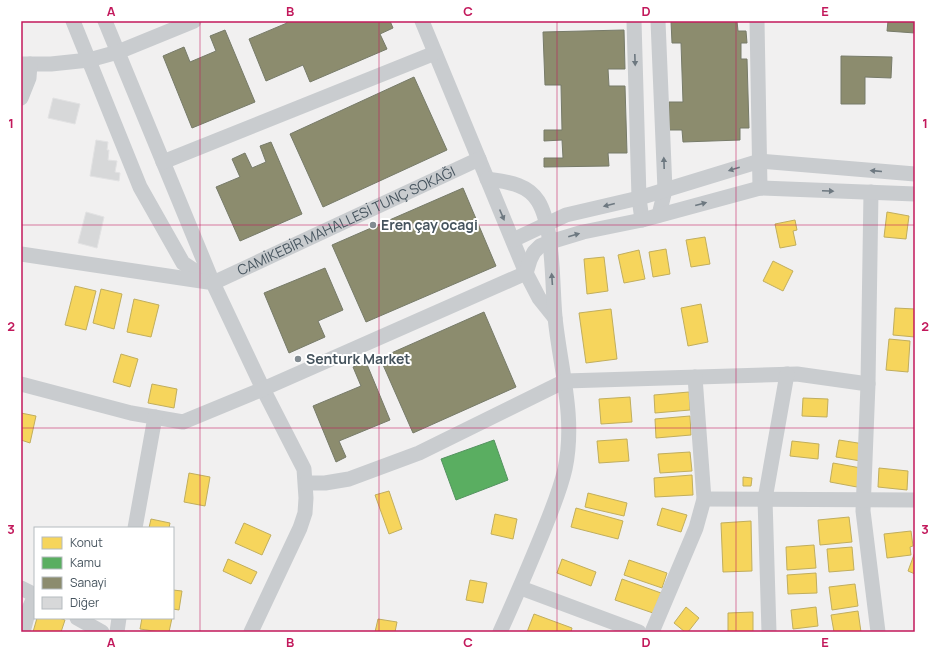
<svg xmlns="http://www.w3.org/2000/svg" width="936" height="653" font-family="Manrope,sans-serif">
<rect width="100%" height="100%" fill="#f1f0f0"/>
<path fill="#f6d55c" stroke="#c1ae5d" d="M887,212L909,216L906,239L884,237Z
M795,220L797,230L793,231L796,245L780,248L775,224Z
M705,237L710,264L691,267L686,240Z
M666,249L670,274L653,277L649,252Z
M639,250L645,279L624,283L618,255Z
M604,257L608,291L587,294L584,259Z
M773,261L793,271L783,291L763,281Z
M75,286L96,291L86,330L65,325Z
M101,289L122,294L114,329L93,323Z
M134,299L159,305L151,337L127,332Z
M701,304L708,342L688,346L681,308Z
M895,308L915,309V337L893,335Z
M611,309L617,359L586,363L579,313Z
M889,339L910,341L908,372L886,370Z
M121,354L138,359L130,387L113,382Z
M152,384L177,389L174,408L148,403Z
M689,392L690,410L655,413L654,395Z
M630,397L632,422L601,424L599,399Z
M803,398L828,399L827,417L802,416Z
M21,413L36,416L30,443L21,440Z
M690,416L691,435L656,438L655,419Z
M627,439L629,461L599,463L597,441Z
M839,440L864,444L861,461L836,457Z
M792,441L819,444L818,459L790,456Z
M690,452L692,471L660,473L658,454Z
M833,463L861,468L857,487L830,482Z
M879,468L908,471L907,490L878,487Z
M189,473L210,477L205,506L184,502Z
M692,475L693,495L655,497L654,478Z
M743,477L752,478L751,486H743Z
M389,491L402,529L389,534L375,495Z
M588,493L627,503L624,516L585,507Z
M576,508L623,521L618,539L571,527Z
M662,508L687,515L681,532L657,525Z
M495,514L517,519L513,539L491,534Z
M849,517L852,542L820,545L818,520Z
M151,519L170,523L169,528H149Z
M751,521L752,571L723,572L721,523Z
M244,523L271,535L262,555L235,543Z
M911,531L913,546L910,547L911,555L887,558L884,534Z
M814,545L816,568L787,570L786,547Z
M852,547L854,570L829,572L827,549Z
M915,552V574L908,571Z
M228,559L257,572L251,584L223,571Z
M562,559L596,572L591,586L557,573Z
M629,560L667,573L662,588L624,575Z
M816,573L817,593L788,594L787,575Z
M622,579L661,593L653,613L615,600Z
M470,580L487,583L483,603L466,600Z
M855,584L858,606L832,610L829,587Z
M173,590L182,591L179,610L173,609Z
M686,607L699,618L688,632H685L674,623Z
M816,607L818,626L793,629L791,610Z
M858,611L861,632H834L831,615Z
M753,612V632H728V613Z
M534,614L572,628L571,632H527Z
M37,618H59L65,620L61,632H33Z
M142,618H172L169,632H160L140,629Z
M378,619L397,622L395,632H375Z"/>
<path fill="#5aae61" stroke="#549360" d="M494,440L508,480L456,500L441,459Z"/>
<path fill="#8c8c6e" stroke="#777b69" d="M286,21H390L393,28L380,34L387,49L310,82L303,65L266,81L249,39L287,23Z
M671,21H737L738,31H746L747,43H741V59H747L749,128H740V140L683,142L682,130H669V102H683L681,43H672Z
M888,21H915V33L887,31Z
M225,30L255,102L192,128L163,56L184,47L190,62L216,51L210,36Z
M624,30L625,69H608L609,86H625L627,153H608L609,166L544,167V158H563L562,140L544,141V130H562L561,85H545L543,32Z
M841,56L892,57L891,78L865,77V104H841Z
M414,77L447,150L323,207L290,134Z
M271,142L302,214L240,241L216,187L240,177L232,159L245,153L252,168L266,162L260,146Z
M463,188L496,266L366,322L332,245Z
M325,268L343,310L318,321L325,337L289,353L264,293Z
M484,312L516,387L413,433L380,358Z
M366,362L390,420L339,441L346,457L336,462L313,406L361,386L353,367Z"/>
<path fill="#d7d8d9" stroke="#e2e2e3" d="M53,98L80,104L75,124L48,118Z
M96,140L108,142L107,150H109L108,160L117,161L115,172L120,173L119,181L90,176Z
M86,212L104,217L97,248L78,243Z"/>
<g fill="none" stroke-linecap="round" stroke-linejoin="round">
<g stroke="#c9cccf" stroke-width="15">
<path d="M73,21L140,187L183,263L213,283"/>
<path d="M105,21L213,283L263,389L304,469L306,498L305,513L300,528L251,632"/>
<path d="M422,21L526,273L539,298L555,318"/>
<path d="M634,21L639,198L642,220"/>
<path d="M658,21L665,190L659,215"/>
<path d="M757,21L760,188"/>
<path d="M21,64H51L89,60L118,52L194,21"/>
<path d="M21,98L29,78L30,64"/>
<path d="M163,162L435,53"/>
<path d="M487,179C506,182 527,183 538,201C554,227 552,285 555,317C560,368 576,417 565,469C560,491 551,512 543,532C529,566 515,599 500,632"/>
<path d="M871,192L868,384L863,511L878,632"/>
<path d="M513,240L566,215L639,198L760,161L915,174"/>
<path d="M21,254L208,282"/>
<path id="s1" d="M213,283L479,159"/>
<path d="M21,384L131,413L183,422L263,389L526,273L530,260L534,252L540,246L550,242L583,232L642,220L760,188L915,194"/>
<path d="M306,483H325L349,479L419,453L565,381L797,374L868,384"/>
<path d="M704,499L915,500"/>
<path d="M135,528L155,417"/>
<path d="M21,588L35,595"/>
<path d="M521,588L639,632"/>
<path d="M77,618L102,632"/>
<path d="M23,632L29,609L35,595"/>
<path d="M117,632L119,618"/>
<path d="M652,632L696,528L704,499L695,377"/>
<path d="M769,632L765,499L787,374"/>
</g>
</g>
<defs><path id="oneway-solid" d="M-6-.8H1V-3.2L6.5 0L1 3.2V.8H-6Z"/></defs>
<g fill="#6d7880">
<use href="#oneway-solid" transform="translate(635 60) rotate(88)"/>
<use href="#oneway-solid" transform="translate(664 163) rotate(-92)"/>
<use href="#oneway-solid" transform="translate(734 169) rotate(163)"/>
<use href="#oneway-solid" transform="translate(876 171) rotate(-175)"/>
<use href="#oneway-solid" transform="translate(828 191) rotate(2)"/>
<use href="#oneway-solid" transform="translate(701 204) rotate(-15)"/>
<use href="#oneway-solid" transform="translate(609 205) rotate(166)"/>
<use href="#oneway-solid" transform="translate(502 215) rotate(67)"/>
<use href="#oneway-solid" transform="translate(574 235) rotate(-16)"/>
<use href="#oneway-solid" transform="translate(552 279) rotate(-94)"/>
</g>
<path fill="none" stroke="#c2185b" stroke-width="1" stroke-opacity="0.55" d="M200,21V632M379,21V632M557,21V632M736,21V632M21,225H915M21,428H915"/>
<g fill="#828b91" stroke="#fff" stroke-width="1.5">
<circle cx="373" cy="225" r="4"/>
<circle cx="298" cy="359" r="4"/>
</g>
<g text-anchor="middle" stroke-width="4" stroke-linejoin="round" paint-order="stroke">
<g font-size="14" fill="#46545e" stroke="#fff">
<text dy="5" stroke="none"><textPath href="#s1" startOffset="147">CAMİKEBİR MAHALLESİ TUNÇ SOKAĞI</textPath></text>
</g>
<g font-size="14" font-weight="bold" fill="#46545e" stroke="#fff" text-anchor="start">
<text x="381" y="230">Eren çay ocagi</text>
<text x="306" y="364">Senturk Market</text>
</g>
</g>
<rect width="936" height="653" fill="none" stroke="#ffffff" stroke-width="44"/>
<rect x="34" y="527" width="140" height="92" fill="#ffffff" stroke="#b5bbbf"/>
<rect x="42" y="537" width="20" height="12" fill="#f6d55c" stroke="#b5bbbf"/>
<text x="70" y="547" font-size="12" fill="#46545e">Konut</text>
<rect x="42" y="557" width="20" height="12" fill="#5aae61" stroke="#b5bbbf"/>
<text x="70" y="567" font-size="12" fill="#46545e">Kamu</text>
<rect x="42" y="577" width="20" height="12" fill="#8c8c6e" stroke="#b5bbbf"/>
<text x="70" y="587" font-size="12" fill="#46545e">Sanayi</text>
<rect x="42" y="597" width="20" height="12" fill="#d7d8d9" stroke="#b5bbbf"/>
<text x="70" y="607" font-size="12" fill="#46545e">Diğer</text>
<rect x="22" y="22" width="892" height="609" fill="none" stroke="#c2185b" stroke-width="1.5"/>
<g font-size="13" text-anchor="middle" font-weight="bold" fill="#c2185b">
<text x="111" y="16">A</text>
<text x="290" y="16">B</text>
<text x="468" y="16">C</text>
<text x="646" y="16">D</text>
<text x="825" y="16">E</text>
<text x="11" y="128">1</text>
<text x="925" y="128">1</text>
<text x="11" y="331">2</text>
<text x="925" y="331">2</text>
<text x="11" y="534">3</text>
<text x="925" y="534">3</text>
<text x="111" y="647">A</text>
<text x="290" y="647">B</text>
<text x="468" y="647">C</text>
<text x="646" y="647">D</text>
<text x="825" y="647">E</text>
</g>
</svg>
